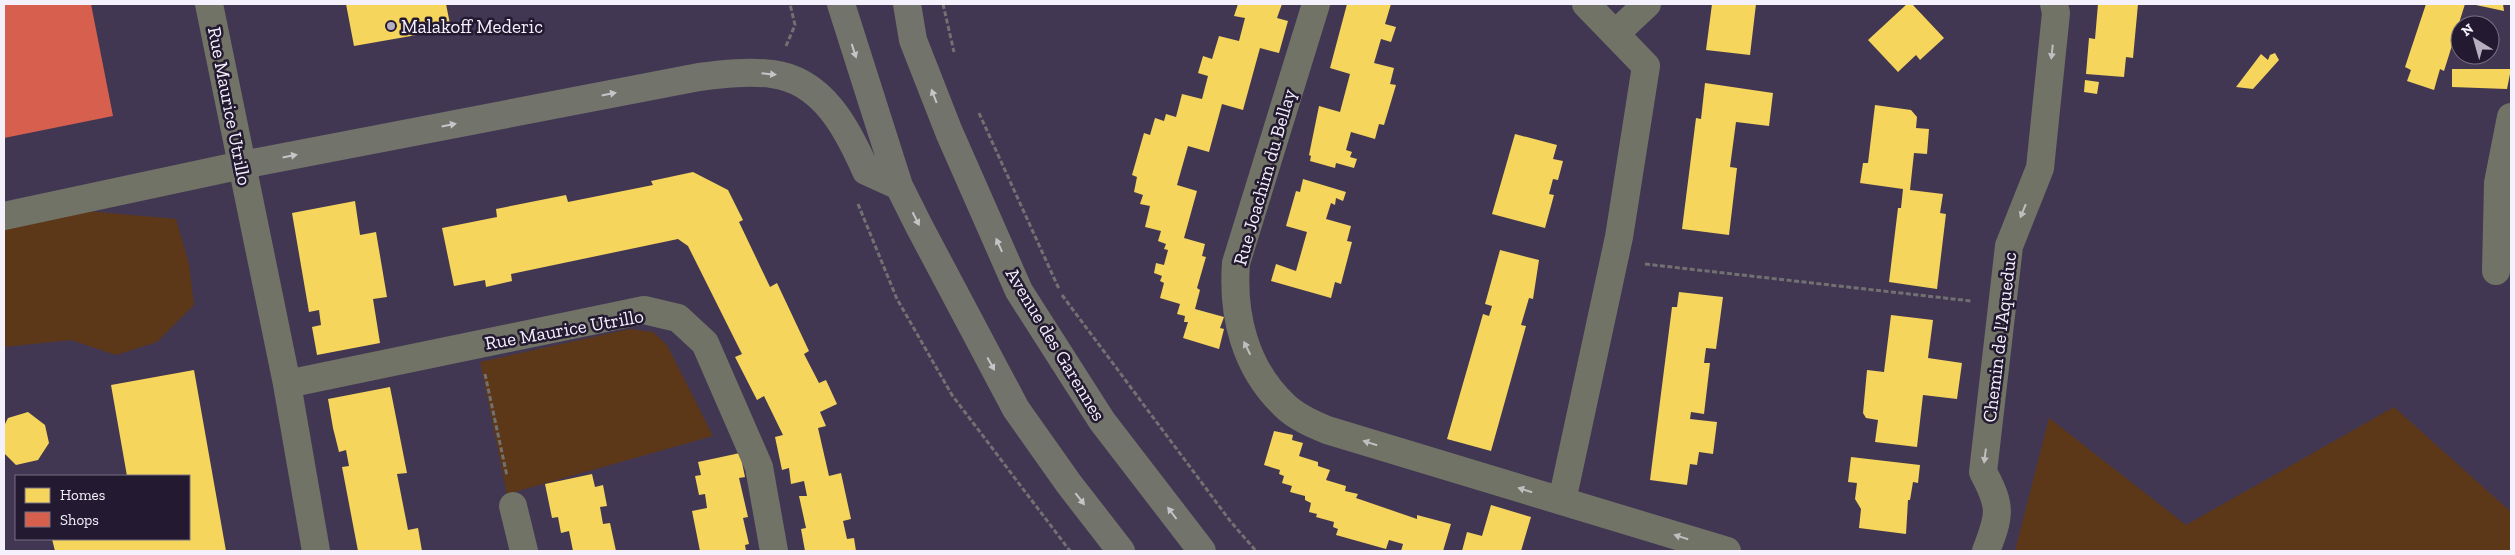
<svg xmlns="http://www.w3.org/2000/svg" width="2515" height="555" font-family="'Zilla Slab',serif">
<rect width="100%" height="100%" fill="#423752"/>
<path fill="#5c3819" d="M76,210L176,219L189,264L194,305L157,342L116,355L71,340L4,347V226Z
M630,329L653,332L667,345L713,436L507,494L480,362Z
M2394,407L2511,512V551H2015L2049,418L2186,525Z"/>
<path fill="#f6d55c" d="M346,4H446L451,29L354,46Z
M1238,4H1282L1277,18L1288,21L1279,53L1260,48L1243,110L1222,104L1209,152L1188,146L1177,185L1197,191L1184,238L1205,244L1202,256L1206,257L1197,288L1200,290L1195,309L1224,317L1220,328L1224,329L1219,349L1183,338L1188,322H1184L1185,316L1177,314L1180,304L1160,298L1164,283L1160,281L1162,276L1154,273L1156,263L1164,265L1168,250L1164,249L1166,244L1158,241L1161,231L1145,227L1150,206L1140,204L1143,195L1134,192L1137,177L1132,175L1144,133L1150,135L1155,118L1164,121L1166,114L1176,117L1182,94L1202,99L1208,76L1198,73L1203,56L1212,59L1219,36L1239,41L1245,18L1234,16Z
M1347,4H1391L1385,24L1396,27L1391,42L1381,39L1374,63L1394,68L1390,84L1396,85L1384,125L1379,124L1375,139L1351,132L1346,150L1352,152L1350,157L1357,159L1354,168L1336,163L1335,168L1310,161L1311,156L1309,155L1319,106L1340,112L1350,74L1330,68Z
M1712,4H1756L1750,55L1706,50Z
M1907,4H1912L1944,38L1920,60L1916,55L1898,72L1868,40Z
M2098,4H2138L2133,58L2126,57L2124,77L2086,74L2089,38L2095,39Z
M2426,4H2465L2444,71L2440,69L2434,90L2407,81L2411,70L2405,67Z
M2503,4L2504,11L2476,5L2477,4Z
M2275,53L2279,60L2253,89L2236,87L2261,54L2268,60L2270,55Z
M2452,69H2511L2507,89L2452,87Z
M2085,80L2099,82L2097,94L2084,92Z
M1705,83L1773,93L1769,126L1736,122L1730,167L1737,168L1729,235L1682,229L1696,118L1701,119Z
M1875,105L1911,110L1917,117L1916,128L1929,129L1927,154L1914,153L1910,190L1943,194L1940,213L1946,214L1937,289L1889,282L1898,208H1901L1903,189L1860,183L1863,163H1868Z
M1515,134L1557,145L1553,159L1563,161L1558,180L1553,179L1549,194L1554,195L1545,228L1492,214Z
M693,172L728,190L743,220L739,222L770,287L777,283L809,351L804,354L819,383L826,380L837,404L820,412L826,426L818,428L829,476L841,473L851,519L843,521L847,539L854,538L856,551H805L801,529L806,528L799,496H807L804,481L791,484L789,468L782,470L775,437L783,435L764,396L757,400L735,357L742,354L688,246L678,239L511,274L512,281L486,287L485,280L454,286L442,228L497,217L496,209L566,195L568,202L653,185L651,181Z
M1303,179L1346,192L1343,201L1336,198L1335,205L1331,203L1326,219L1351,226L1347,241L1352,242L1341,284L1335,282L1331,298L1271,281L1276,264L1296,271L1307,232L1286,226L1296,191L1300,192Z
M355,201L360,235L376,232L387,297L373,299L380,343L317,355L312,327L321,325L319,310L309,312L292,213Z
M1500,250L1539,260L1533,299L1529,298L1521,325L1526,326L1491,451L1447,439L1483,314L1489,316L1492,306L1485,304Z
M1679,292L1723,297L1716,349L1706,348L1704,363H1710L1704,414L1691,412L1690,419L1717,422L1713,454L1699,452L1697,465L1690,464L1687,485L1650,480L1672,307H1677Z
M1891,315L1933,320L1928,358L1962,363L1957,399L1923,395L1917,447L1875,442L1878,420L1866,418L1863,413L1867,370L1884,372Z
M194,370L226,551H55L52,539H189V476H127L111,385Z
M390,387L407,473L397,474L408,530L418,528L422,551H358L342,467L349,466L346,450L339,452L333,428L328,399Z
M28,412L45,425L49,443L38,460L16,465L4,453V426L8,418Z
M1274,431L1293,435L1292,440L1303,443L1299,456L1318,462V466L1330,470L1326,480L1346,486L1345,491L1358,494L1356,498L1417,519V515L1451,524L1443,551H1401L1403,544L1389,540L1386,549L1336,535L1338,529L1333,527L1334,522L1316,517L1317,514L1309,512L1311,503L1305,500V496L1290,492L1292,486L1282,483L1284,476L1279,474L1280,470L1264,465Z
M740,453L745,477L739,478L748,517L743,518L749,544L745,545L746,551H700L692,511L707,508L705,494L699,495L695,476L701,475L698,462Z
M1851,457L1920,465L1918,483L1913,482L1910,500H1908L1906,534L1859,528L1861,509L1855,499L1857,483L1848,482Z
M592,474L595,487L603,485L607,506L600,507L603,524L610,523L616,551H573L569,531L561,533L558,517L552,518L545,484Z
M1491,505L1531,517L1521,551H1462L1467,532L1482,536Z"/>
<path fill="#d6604d" d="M4,4H91L113,116L4,138Z"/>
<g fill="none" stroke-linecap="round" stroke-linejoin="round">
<path stroke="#727172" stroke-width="3" stroke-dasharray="5 2.5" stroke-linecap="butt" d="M943,4L954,52
M786,46L795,25L790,4
M979,113L1059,289
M858,204L897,299L952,395L1070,551
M1645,264L1971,301
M1062,295L1231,522L1256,551
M485,374L507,476"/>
<path stroke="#717366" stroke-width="28" d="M209,4L287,384L316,551
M1316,4L1236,263C1232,315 1245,368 1284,405C1296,417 1312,424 1327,430L1727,551
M1615,34L1647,4
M4,216L242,165
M2496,271L2498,183L2511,117
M287,384L644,310L678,318L705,343L759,467L774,551
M1562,501L1619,237L1646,66L1586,4
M513,506L524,551
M1986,551C2000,515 2002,507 1983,472L2009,246L2040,168L2056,13L2054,4"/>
<path stroke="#72736b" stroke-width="28" d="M841,4L899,186L919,226L1016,409L1069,484L1121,551
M907,4L913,40L949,132L1019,291L1102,421L1202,551
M242,165L699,77C723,74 748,71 772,74C823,80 848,130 866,171L899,186"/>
</g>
<defs><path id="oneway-solid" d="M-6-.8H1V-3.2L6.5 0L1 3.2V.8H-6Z" transform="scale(1.25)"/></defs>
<g fill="#c6c4c9">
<use href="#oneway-solid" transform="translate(854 51) rotate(72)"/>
<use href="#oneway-solid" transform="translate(769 74) rotate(6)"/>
<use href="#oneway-solid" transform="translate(609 94) rotate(-11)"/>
<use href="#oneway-solid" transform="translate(934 96) rotate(-111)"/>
<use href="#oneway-solid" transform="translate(449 125) rotate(-11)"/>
<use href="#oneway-solid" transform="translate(290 156) rotate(-11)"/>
<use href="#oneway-solid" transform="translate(916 219) rotate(63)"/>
<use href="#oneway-solid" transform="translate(999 245) rotate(-114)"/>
<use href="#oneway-solid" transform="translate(991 364) rotate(61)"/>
<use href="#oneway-solid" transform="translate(1080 499) rotate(52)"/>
<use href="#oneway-solid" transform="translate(1172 513) rotate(-127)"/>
</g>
<g fill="#c0bec0">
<use href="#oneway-solid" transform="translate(2052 52) rotate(96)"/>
<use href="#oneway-solid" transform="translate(2023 211) rotate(112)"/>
<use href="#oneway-solid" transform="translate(1247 348) rotate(-116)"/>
<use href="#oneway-solid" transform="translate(1370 443) rotate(-163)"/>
<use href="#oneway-solid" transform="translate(1985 456) rotate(97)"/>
<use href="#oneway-solid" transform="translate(1525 490) rotate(-163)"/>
<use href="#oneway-solid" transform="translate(1681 537) rotate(-163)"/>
</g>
<circle fill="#b6afc0" stroke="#231a31" stroke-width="2" cx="391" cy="26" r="5"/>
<g text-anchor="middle" stroke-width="5" stroke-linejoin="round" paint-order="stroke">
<g font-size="19" fill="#f4f0fc" stroke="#231a31" text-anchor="start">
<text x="401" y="33">Malakoff Mederic</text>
</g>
<g font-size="19" fill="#f4f0fc" stroke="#231a31">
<text transform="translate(230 106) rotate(79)" y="7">Rue Maurice Utrillo</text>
<text transform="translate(1264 177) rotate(-74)" y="7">Rue Joachim du Bellay</text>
<text transform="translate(564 329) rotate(-10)" y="7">Rue Maurice Utrillo</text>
<text transform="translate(1999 337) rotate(-83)" y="7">Chemin de l'Aqueduc</text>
<text transform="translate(1056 344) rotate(59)" y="7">Avenue des Garennes</text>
</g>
</g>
<rect width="2515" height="555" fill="none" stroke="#f4f0fc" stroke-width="10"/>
<rect x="15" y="475" width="175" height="65" fill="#231a31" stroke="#777082"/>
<rect x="25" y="488" width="25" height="15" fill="#f6d55c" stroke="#777082"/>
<text x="60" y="500" font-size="15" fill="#f4f0fc">Homes</text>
<rect x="25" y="512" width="25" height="15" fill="#d6604d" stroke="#777082"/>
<text x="60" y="525" font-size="15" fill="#f4f0fc">Shops</text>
<g transform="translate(2475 40) rotate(323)"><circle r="24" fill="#231a31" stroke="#777082"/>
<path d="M0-4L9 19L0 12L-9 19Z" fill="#b6afc0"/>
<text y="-8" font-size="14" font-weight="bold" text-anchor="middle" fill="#f4f0fc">N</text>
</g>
</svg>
